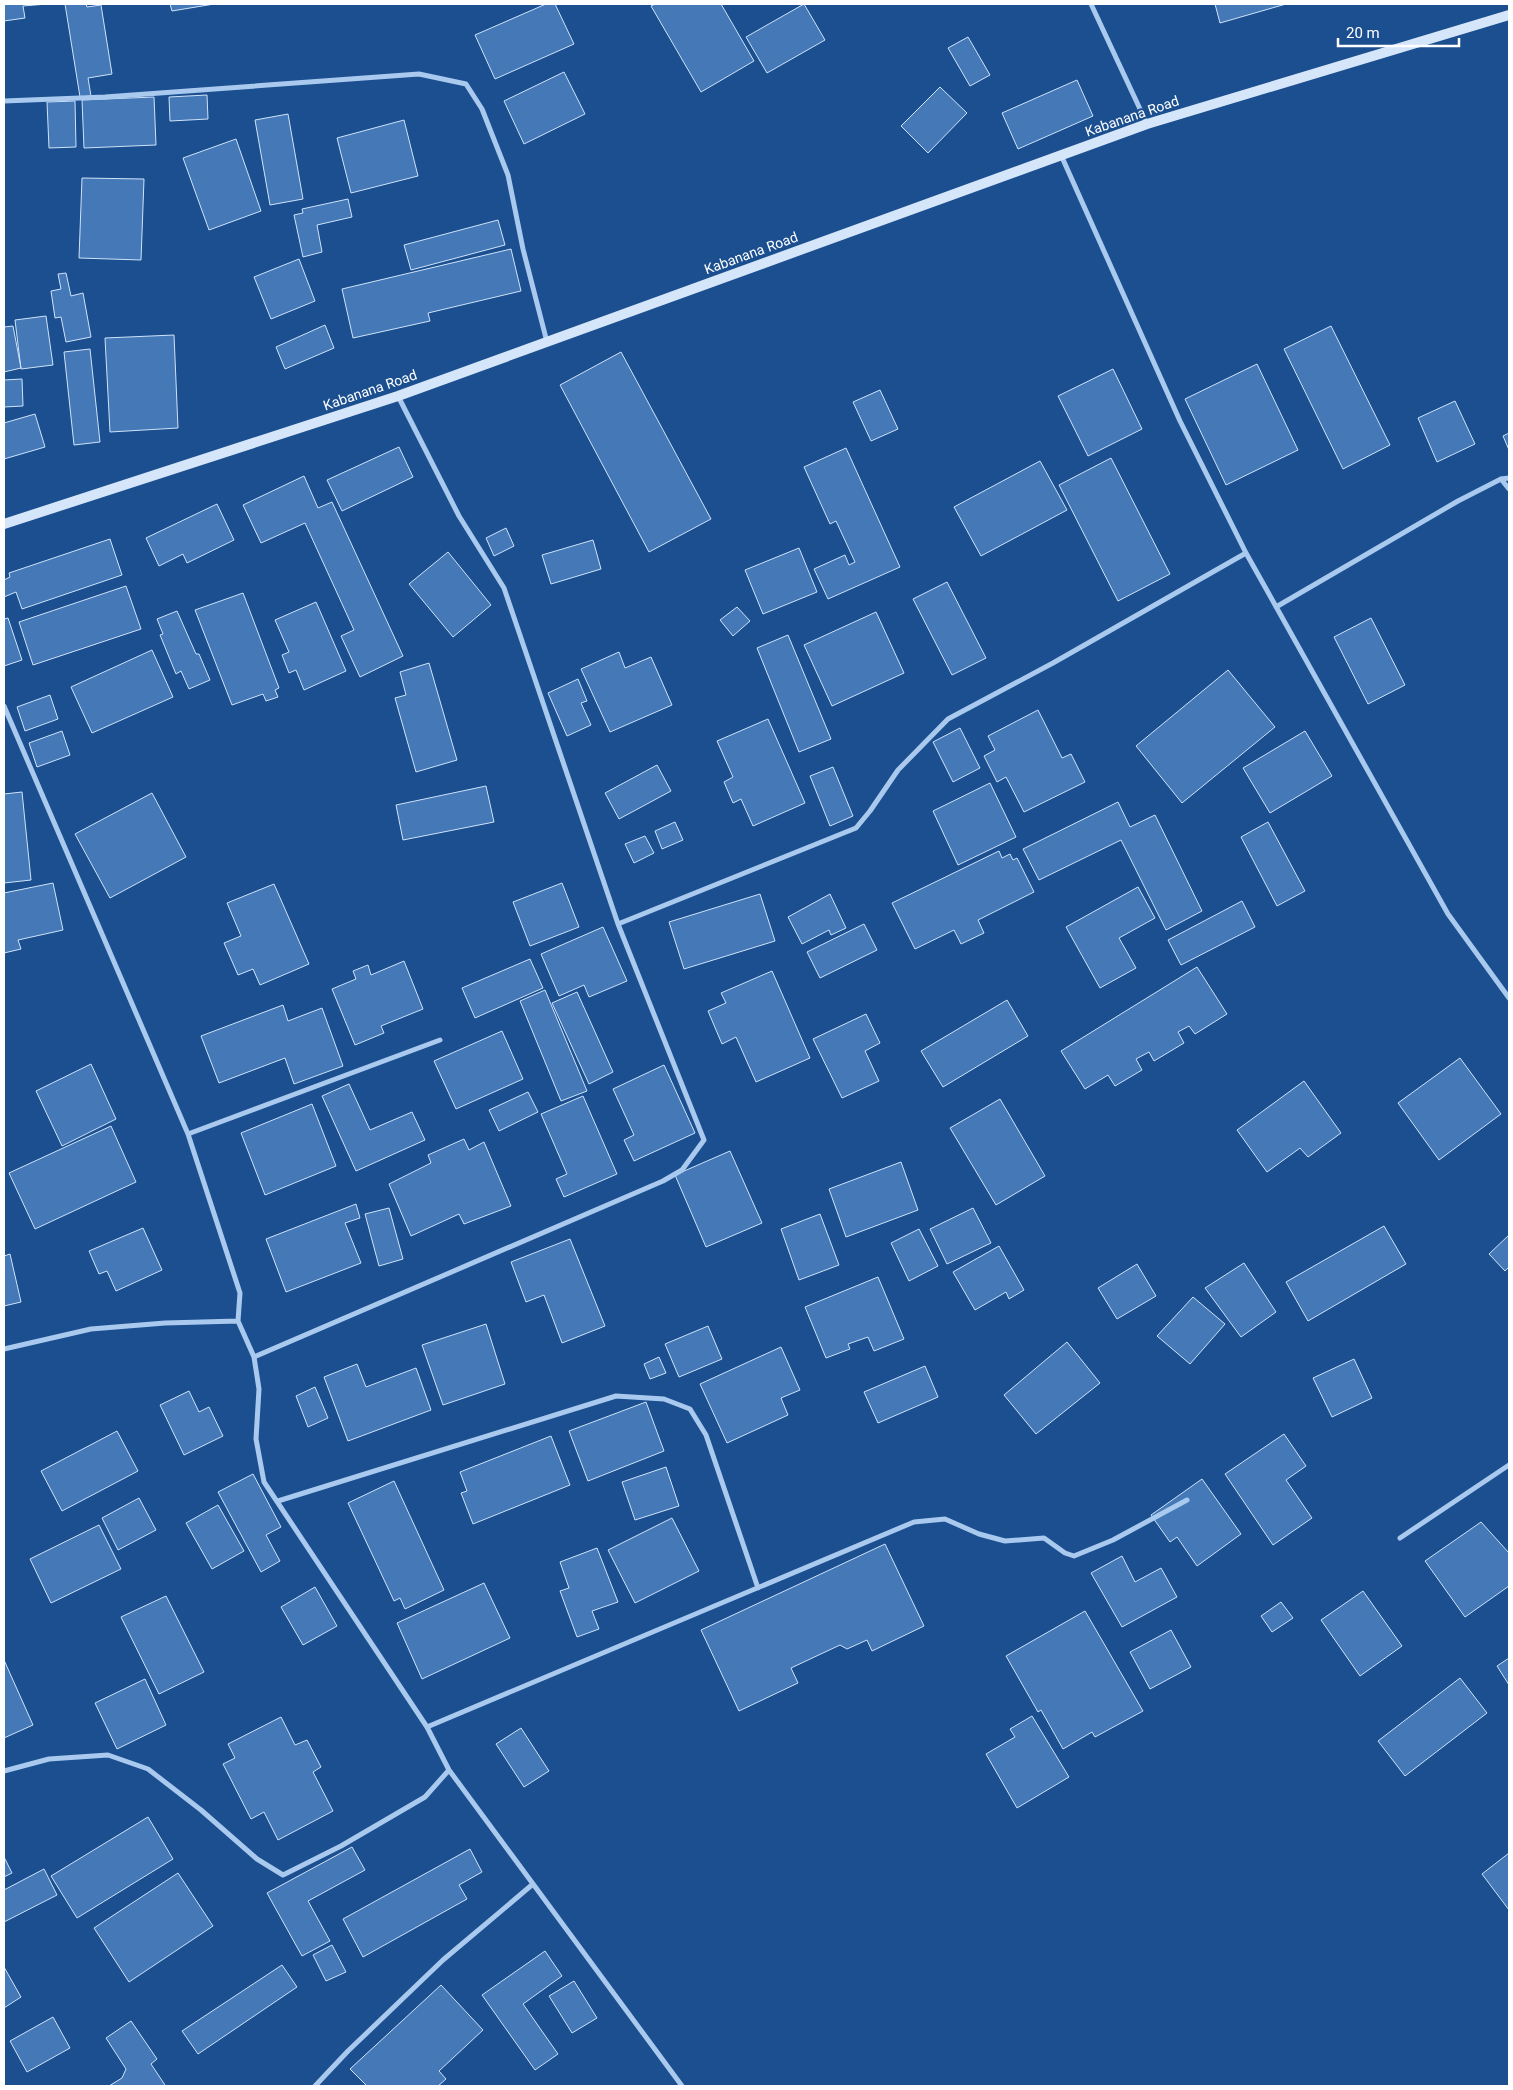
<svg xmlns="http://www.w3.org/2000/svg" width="1513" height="2090" font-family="Roboto,sans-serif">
<rect width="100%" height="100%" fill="#1b4f8f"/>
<path fill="#4478b7" stroke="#cfe3fa" d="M4,4H47L23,6L25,18L4,21Z
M65,4H86L87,7L101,5L112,74L88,78L91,96L80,97Z
M170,4H214L172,11Z
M546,4H555L574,44L495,79L475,35Z
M655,4H721L754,61L701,92L651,6Z
M804,4L825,40L767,73L746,37Z
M1215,4H1286L1220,23Z
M968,37L990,75L970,86L948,48Z
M564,72L585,114L524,144L504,101Z
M1077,80L1093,116L1018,149L1002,113Z
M940,87L967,113L928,153L901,126Z
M207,95L208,119L170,121L169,97Z
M154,97L156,145L84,148L82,100Z
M75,101L76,147L49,148L47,102Z
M288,114L303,199L270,205L255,120Z
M404,120L418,176L351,193L337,138Z
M236,139L261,211L209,230L183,158Z
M82,178L144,179L141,260L79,258Z
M348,199L352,217L317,225L322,252L303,257L294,215L303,213L302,209Z
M498,220L505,245L411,270L404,245Z
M511,249L521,291L428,313L430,321L353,338L342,289Z
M299,259L315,301L271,319L254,277Z
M66,273L71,296L83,293L91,337L66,342L61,317L55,318L51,291L61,289L58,274Z
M46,316L53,365L21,369L15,320Z
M325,325L334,348L285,369L276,347Z
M13,326L21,368L4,372V327Z
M1331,326L1390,445L1343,469L1284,349Z
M174,335L178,428L110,432L105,338Z
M90,349L100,442L74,445L64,352Z
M621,352L711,519L649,552L560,385Z
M1257,364L1298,450L1226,485L1185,399Z
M1113,369L1142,429L1088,456L1058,396Z
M22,379L23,406L4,407V380Z
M880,390L898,429L871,441L853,402Z
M1455,401L1475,444L1437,462L1418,418Z
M35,414L45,447L4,459V423Z
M1509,433V450L1503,436Z
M399,447L413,477L342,511L327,480Z
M846,448L900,567L828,599L814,569L845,555L849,565L855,562L836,521L830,524L804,467Z
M1111,458L1170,574L1118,601L1059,485Z
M1040,461L1067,510L981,556L954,507Z
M304,476L318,508L332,502L403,656L360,677L341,636L354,630L305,523L261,543L243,505Z
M217,504L234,540L187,563L183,554L159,566L146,538Z
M506,528L514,546L494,556L486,538Z
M110,539L122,575L22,609L16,592L4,597V580L10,577L9,573Z
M593,540L601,569L551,584L542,555Z
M799,548L817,592L763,614L745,570Z
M448,552L491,605L453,637L409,584Z
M947,582L986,658L952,675L913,599Z
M126,586L141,629L33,665L19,622Z
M243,593L279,688L275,690L278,697L266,701L263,694L232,705L195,610Z
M316,602L346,671L304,690L296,670L289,673L282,655L289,652L275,620Z
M737,607L750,621L733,636L720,620Z
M177,611L196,654H199L210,680L189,689L181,671L176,674L160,635L163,634L157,619Z
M876,612L904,673L832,706L804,645Z
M8,618L22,660L4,666V619Z
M1371,618L1405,685L1368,704L1334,637Z
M788,635L831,739L799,752L757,648Z
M152,650L173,697L92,733L71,687Z
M619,652L625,668L651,657L672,705L610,732L581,669Z
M429,663L457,760L416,772L395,698L406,695L400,672Z
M1228,670L1275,727L1182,803L1136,746Z
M578,679L587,701L581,703L591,725L567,736L548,693Z
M50,695L58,719L25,731L17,707Z
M1038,710L1062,758L1071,754L1085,782L1024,812L1006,777L997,782L984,756L995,750L988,736Z
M768,719L805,803L753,826L741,799L733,803L724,782L733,777L717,741Z
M960,728L980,768L953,782L933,742Z
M62,731L70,755L37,767L29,743Z
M1305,731L1332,776L1270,813L1243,768Z
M657,765L671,791L619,819L605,793Z
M833,767L853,816L830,826L810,776Z
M990,783L1016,837L958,865L933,811Z
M486,786L494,822L403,840L396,805Z
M22,792L31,880L4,883V794Z
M152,793L186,857L110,898L75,834Z
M1118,802L1130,827L1155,815L1202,911L1166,930L1121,840L1039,880L1023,849Z
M675,822L683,840L662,849L655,831Z
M1268,822L1305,891L1277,906L1241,837Z
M645,836L654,853L634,863L625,844Z
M999,851L1002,858L1010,854L1013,860L1017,858L1034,892L978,920L984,933L961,944L954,930L915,949L892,903Z
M53,883L63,930L18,940L21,949L4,953V893Z
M562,883L579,927L530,946L513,902Z
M274,884L309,964L260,985L253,969L238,975L224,943L241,936L227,903Z
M1138,887L1155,918L1119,938L1136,968L1100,988L1066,927Z
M760,894L775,941L684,969L669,922Z
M830,894L846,928L831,935L829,930L802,944L788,917Z
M1242,901L1255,927L1181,965L1168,940Z
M864,924L877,950L820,978L807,952Z
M603,927L627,981L589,997L584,985L559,996L541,954Z
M530,959L543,988L475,1018L462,988Z
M404,961L423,1009L381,1026L384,1033L355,1045L332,989L356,979L353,971L368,965L371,975Z
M1197,967L1227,1014L1195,1034L1189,1026L1178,1032L1184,1043L1154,1061L1149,1052L1136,1059L1142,1070L1115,1086L1108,1075L1085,1089L1061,1051Z
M772,971L810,1058L756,1082L736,1037L722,1044L708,1011L726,1003L721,993Z
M545,990L587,1091L561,1101L520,1001Z
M577,992L613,1072L589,1084L552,1003Z
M1007,1000L1028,1036L943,1087L921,1051Z
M283,1005L288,1021L322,1008L343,1066L294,1084L285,1058L219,1083L201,1036Z
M866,1014L880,1043L865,1051L879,1081L842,1098L813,1039Z
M502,1031L523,1079L456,1109L434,1061Z
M1460,1058L1501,1114L1439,1160L1398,1103Z
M91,1064L116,1119L62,1146L36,1091Z
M664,1065L695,1133L634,1161L624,1140L634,1135L613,1089Z
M1304,1081L1341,1133L1308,1157L1300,1148L1267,1172L1237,1130Z
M349,1084L370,1130L412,1112L425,1140L356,1171L322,1096Z
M528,1092L538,1112L499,1131L489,1110Z
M583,1096L617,1174L564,1197L556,1179L567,1174L541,1114Z
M1000,1099L1045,1176L996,1205L950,1128Z
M312,1104L336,1166L265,1195L241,1133Z
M111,1126L136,1182L35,1229L9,1173Z
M464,1139L469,1150L484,1142L511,1206L464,1224L459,1214L411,1236L389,1184L431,1163L428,1155Z
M730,1151L762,1223L706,1247L675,1175Z
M901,1162L918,1210L846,1237L829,1189Z
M356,1204L360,1218L345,1223L361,1263L286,1292L266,1239Z
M389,1208L403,1259L379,1266L365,1214Z
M973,1208L991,1243L947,1264L930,1229Z
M820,1214L839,1265L799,1280L781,1229Z
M1384,1226L1406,1264L1308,1321L1286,1282Z
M143,1228L162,1270L116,1291L107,1271L99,1274L89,1251Z
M919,1229L938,1266L909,1281L891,1243Z
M1509,1235V1267L1505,1271L1489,1254Z
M570,1239L605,1326L562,1343L544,1295L526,1302L511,1262Z
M999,1246L1024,1290L1009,1299L1006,1292L975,1310L953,1272Z
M10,1254L21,1302L4,1306V1256Z
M1244,1263L1276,1312L1241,1337L1205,1288Z
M1137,1264L1156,1296L1117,1319L1098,1288Z
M878,1277L904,1339L874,1351L868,1337L848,1344L850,1349L826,1358L805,1307Z
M1193,1297L1225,1324L1190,1364L1157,1336Z
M486,1324L505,1384L443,1405L422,1345Z
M708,1326L722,1359L679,1377L665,1344Z
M1067,1342L1100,1383L1036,1434L1004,1395Z
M781,1347L800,1390L781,1398L788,1415L727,1443L700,1384Z
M659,1357L666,1373L650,1379L644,1364Z
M1354,1359L1372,1398L1332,1417L1313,1378Z
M357,1364L366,1387L416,1368L431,1410L348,1441L324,1377Z
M925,1366L938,1397L878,1423L864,1392Z
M315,1387L328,1418L308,1427L296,1396Z
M189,1391L199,1412L209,1407L223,1436L184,1455L160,1405Z
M646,1402L664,1451L588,1481L569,1431Z
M117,1431L138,1471L62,1511L41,1471Z
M1284,1434L1306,1466L1286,1480L1312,1518L1273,1545L1225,1474Z
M551,1436L570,1485L473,1524L461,1493L467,1491L460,1472Z
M666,1467L679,1506L635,1520L622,1482Z
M253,1474L281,1527L266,1535L280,1561L261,1572L218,1492Z
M1202,1479L1241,1534L1197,1566L1177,1537L1170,1542L1151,1515Z
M394,1481L444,1590L405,1609L400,1598L394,1601L348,1503Z
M139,1498L156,1530L118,1550L102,1518Z
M218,1505L244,1551L212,1569L186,1523Z
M672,1518L699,1571L635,1603L608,1550Z
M1481,1522L1509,1553V1586L1465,1617L1425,1561Z
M99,1525L121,1569L51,1603L30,1559Z
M885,1544L924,1626L872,1651L867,1640L847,1649L840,1645L791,1668L798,1683L739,1711L701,1630Z
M597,1548L618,1602L592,1611L599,1629L577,1637L560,1591L569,1588L560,1562Z
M1122,1556L1135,1582L1161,1568L1177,1597L1122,1627L1091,1573Z
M484,1583L510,1638L422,1679L397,1623Z
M315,1587L337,1626L303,1645L281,1607Z
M1363,1591L1402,1646L1360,1676L1321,1620Z
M166,1596L204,1672L159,1694L121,1617Z
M1281,1602L1293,1618L1272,1632L1261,1616Z
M1085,1611L1143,1711L1095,1737L1092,1732L1063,1749L1041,1710L1038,1712L1006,1656Z
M1171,1630L1191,1667L1150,1689L1130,1652Z
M1509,1658V1685L1497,1666Z
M4,1660L33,1725L4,1738Z
M1460,1678L1487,1713L1405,1776L1378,1741Z
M145,1679L166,1725L117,1749L95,1703Z
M1032,1716L1069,1777L1017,1808L986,1754L1015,1737L1010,1729Z
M281,1717L295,1745L307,1740L321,1767L313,1772L333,1811L278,1840L264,1812L251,1819L223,1764L235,1758L228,1744Z
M521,1728L549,1771L524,1787L496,1744Z
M148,1817L173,1859L77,1918L51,1876Z
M352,1847L365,1870L308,1901L330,1941L302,1956L267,1893Z
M470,1849L482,1872L459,1885L467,1899L363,1957L343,1919Z
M1509,1853V1910L1482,1874Z
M4,1857L12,1873L4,1877Z
M44,1869L57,1895L4,1922V1890Z
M178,1873L213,1926L129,1982L94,1928Z
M332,1945L346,1972L326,1981L313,1955Z
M545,1951L562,1976L523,2004L558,2054L535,2070L482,1995Z
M282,1965L297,1987L198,2054L182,2031Z
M4,1967L21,1997L4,2008Z
M574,1981L597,2018L572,2033L549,1996Z
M441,1985L483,2030L439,2071L446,2079L438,2086H367L350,2069Z
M53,2017L70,2048L27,2072L10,2041Z
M131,2021L157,2059L151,2064L165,2085L163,2086H109L122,2078L126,2069L106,2038Z"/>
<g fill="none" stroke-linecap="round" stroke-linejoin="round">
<path stroke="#a9c9ee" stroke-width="5" d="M1091,4L1147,124
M4,101L105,97L419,74L466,84L482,109L508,175L523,249L547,342
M1061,155L1180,421L1246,553L1448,914L1509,998
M1501,479L1509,489
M1276,607L1458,501L1501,479L1509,478
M4,706L188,1134L240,1293L238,1321L254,1357L259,1389L256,1439L264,1482L427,1727L449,1770L682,2086
M618,924L856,828L870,811L898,770L948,719L1053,663L1246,553
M188,1134L440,1040
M4,1349L91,1329L165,1323L238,1321
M254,1357L663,1181L682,1170L704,1140L618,924L504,588L459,516L398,396
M278,1501L616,1396L664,1399L690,1409L706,1435L758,1588
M1400,1538L1509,1465
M427,1727L914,1522L945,1519L979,1534L1005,1541L1044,1538L1065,1553L1074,1556L1113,1540L1187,1500
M4,1771L49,1759L108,1755L148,1769L201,1810L257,1859L283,1875L341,1846L425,1797L449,1770
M315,2086L348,2051L443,1960L533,1884"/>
<path stroke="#d6e6fa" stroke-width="10" d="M4,524L398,396L1147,124L1509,15"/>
</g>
<g text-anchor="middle" stroke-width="4" stroke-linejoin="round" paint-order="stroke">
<g font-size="14" fill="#fff" stroke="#1b4f8f">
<text transform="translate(1132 116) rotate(-19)" y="5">Kabanana Road</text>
<text transform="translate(751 253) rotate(-20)" y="5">Kabanana Road</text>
<text transform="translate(370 390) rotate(-19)" y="5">Kabanana Road</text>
</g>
</g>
<rect width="1513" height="2090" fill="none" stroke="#ffffff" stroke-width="10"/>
<path d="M1338 38v8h121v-8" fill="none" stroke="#ffffff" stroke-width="2.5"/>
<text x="1346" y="38" font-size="15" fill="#ffffff" stroke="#1b4f8f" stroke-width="4" paint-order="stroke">20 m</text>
</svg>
